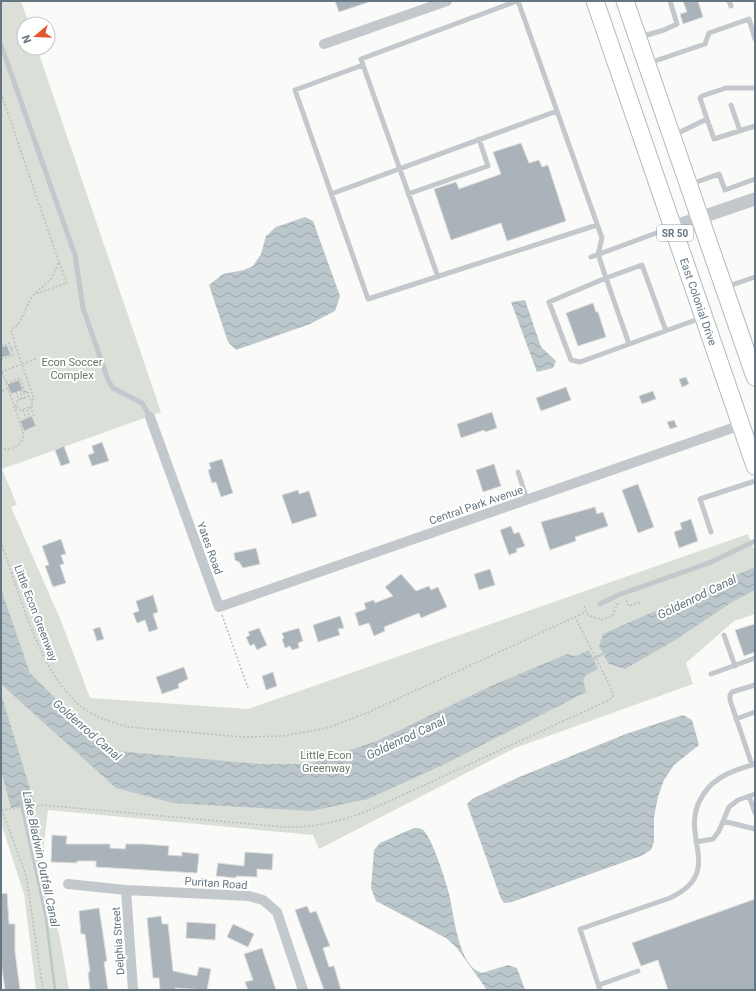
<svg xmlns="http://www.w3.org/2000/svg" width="756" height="991" font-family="Roboto,sans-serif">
<defs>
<pattern id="water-waves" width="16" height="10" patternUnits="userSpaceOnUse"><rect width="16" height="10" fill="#bbc7cb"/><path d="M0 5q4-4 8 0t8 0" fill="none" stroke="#9ca6aa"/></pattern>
</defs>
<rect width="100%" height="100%" fill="#fafaf8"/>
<path fill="#dadfd7" d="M1,1H21L29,24H24V48H37L161,412L2,469L17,505L11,507L61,621L90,698L248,709L748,534L755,552V614L734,621L686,663L693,684L515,748L319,849L313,835L48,810L41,869L60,938L69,990H36L24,894L1,823Z"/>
<path fill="url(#water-waves)" d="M305,217L313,221L340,296L335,311L310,324L236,350L228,342L209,285L223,274L244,270L253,266L261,254L266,236L276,227Z
M525,300L541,347L556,361L553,368L537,372L511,302Z
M755,567V590L732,602L677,639L625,669L609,664L599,646L603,634Z
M1,589L30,673L61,704L117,751L258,764H309L377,741L491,686L567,654L576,656L589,650L598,669L586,675L583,680L586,692L447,763L368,799L311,811L173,803L116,788L1,684Z
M1,694L35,805L11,808L1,770Z
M683,715L692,720L699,745L674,765L664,780L658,797L654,817V842L651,850L641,856L512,902L504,903L501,899L467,804L472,799L519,777L626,734Z
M414,828C418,828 422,828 425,832C433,842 446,881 449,894C454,914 458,967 482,973L508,965L517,968L525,990H487L457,948L446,938L376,901L371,888L374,850L380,843Z"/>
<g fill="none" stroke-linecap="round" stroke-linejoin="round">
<path stroke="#bbc7cb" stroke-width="2.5" d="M591,660L606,652
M21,804L46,918L55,990"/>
</g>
<path fill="#aab3b9" stroke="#dcdcda" d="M335,1H369V2L339,12Z
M683,1H698L703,17L683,24L680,14L687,12Z
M521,143L529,163L539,160L542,167L548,165L566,221L507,241L501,223L451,240L434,189L456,182L459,189L501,174L493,152Z
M593,303L596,312H598L606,337L578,346L566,313Z
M7,345L11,355L1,358V347Z
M686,377L689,384L682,387L679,379Z
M19,380L23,390L11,394L7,384Z
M566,387L571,400L541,411L536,398Z
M653,391L656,399L642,404L639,396Z
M492,412L497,428L485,432L484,430L461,438L457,424Z
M32,416L36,426L24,431L20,421Z
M674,420L677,427L670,429L667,422Z
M102,442L109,461L92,466L88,455L94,453L92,446Z
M64,446L70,463L61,466L55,450Z
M222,459L233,493L221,497L216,482L212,483L208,470L211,469L209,463Z
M494,464L501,486L483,492L476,470Z
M638,484L654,527L638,533L622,490Z
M298,490L299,494L309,491L317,516L292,524L282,495Z
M595,507L597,514L603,512L608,526L575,537L576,541L550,550L541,522Z
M691,519L698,541L679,548L674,532L682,529L680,523Z
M511,526L514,534L519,532L525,546L516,549L517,552L509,555L500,530Z
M61,539L66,554L61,555L64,564L60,565L66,583L53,587L45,566L49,565L42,546Z
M256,548L260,564L243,568L239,562L235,560L234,553Z
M490,569L495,585L479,590L474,574Z
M401,574L416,591L429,586L431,590L438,587L447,607L421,618L419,613L384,627L385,631L374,636L369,623L359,626L355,613L366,609L364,603L374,600L375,603L393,596L385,587Z
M153,595L158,612L153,614L158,629L149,632L145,620L137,623L133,613L139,611L136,601Z
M340,616L344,628L338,629L340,635L318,642L313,625Z
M755,624V652L744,656L735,630Z
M100,627L104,639L97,641L93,629Z
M259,628L267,645L257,650L254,644L250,646L246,637L250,635L248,632Z
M299,628L303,641L298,643L299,648L292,650L290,646L285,648L282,639L284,638L282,633Z
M184,667L188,679L178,684L179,688L162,694L156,677Z
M273,672L277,686L266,690L262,676Z
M52,835L67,836L66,844H110V848L125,849L126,844H142L169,846L168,855L182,856V852L199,854L197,873L96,867V861H77V863L51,862Z
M245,852L273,854L272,870L257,869V877L236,876V878L216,876L218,863L244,866Z
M7,893L9,924H15V952L20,990H5L1,961V894Z
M755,899V990H668L658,960L641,966L632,943Z
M307,906L310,913L316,911L330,946L323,948L329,967L334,966L341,990H324L295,910Z
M99,908L107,961L104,962L108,990H90L88,972H90L85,934H81L79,911Z
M161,916L162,924H168L173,971L197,976L199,967L211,969L207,990L175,988L176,990H160L159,978H153L147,918Z
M187,922L216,924L215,940L186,938Z
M233,924L254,934L248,947L227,937Z
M262,948L276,990H248L245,982L253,980L244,954Z"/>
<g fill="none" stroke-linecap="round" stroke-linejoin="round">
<defs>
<g id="trunk">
<path id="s1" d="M595,1L755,466"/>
<path d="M625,1L755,377"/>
</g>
</defs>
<use href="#trunk" stroke="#b4b9bd" stroke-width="19"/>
<path stroke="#bbbfc2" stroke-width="1.5" stroke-dasharray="2 2" stroke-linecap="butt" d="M1,93L59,262L51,279L32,296L18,325L11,329L16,347
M33,295L67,283L59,262
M1,346L9,343L13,355L1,360
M11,349L16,347L22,364L36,359
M1,368L24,435C21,445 16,447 7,450L1,447
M1,372L22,364L34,399L31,401
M6,383L20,378L25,392
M2,391L7,389
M16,392L19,400
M25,398L18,400L15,407L21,410L33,406L29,396
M22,399L20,391L23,390L24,393L28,391L29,396L25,398L24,393
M30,407L34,416
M23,410L26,419L30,417L27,408
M1,542C20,594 40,678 86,710C99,719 114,723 129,727L242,737L283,736L327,728L367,713L586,612
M626,600L629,606L641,602
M584,606L588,615L601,620L612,616L618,603
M222,615L248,688
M1,810L42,805L284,827C318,828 350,819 381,805L609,700L613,696L610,686L575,617
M2,810L26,875L43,990"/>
<path stroke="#c3c8cc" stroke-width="5" d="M517,1L361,59L363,65L295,90L368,299L597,225
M518,1L602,238L598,254L606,278L549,302L571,360L580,362L701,318
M729,1L731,6
M640,37L664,30L677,24L670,1
M1,45L75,255L83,308L108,380L113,388L142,403L150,417
M649,63L705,44L709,33L749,19L755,39
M363,65L438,277
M731,105L740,131
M707,119L700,98L702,96L726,88H755
M674,135L707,119L714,139L755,126
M691,184L719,174L725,190L755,179
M331,194L557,111
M408,194L488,166L479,139
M591,257L670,228
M726,287L755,277
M629,344L606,278L642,265L666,331
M518,472L527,499
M711,532L700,499L755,481
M600,604L618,595L709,563L755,541
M724,635L735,666
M711,674L755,658
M736,719L755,712
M752,765L730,700V695L732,692L755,685
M749,796L755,813
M723,821L755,829
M696,842L713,839L719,831L729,807L738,800L755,794
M599,985L638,971
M600,990L580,929L670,898C725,872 680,838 700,800C704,793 709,785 716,781C727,772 742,768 755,764"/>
<path stroke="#c3c8cc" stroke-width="10" d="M324,44L447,1
M150,417L219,607L741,425
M68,884L126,890L249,896L263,900L277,912L303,990
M126,890L133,990"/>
<path stroke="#c3c8cc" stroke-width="13" d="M673,227L755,199"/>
<use href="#trunk" stroke="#fff" stroke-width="17"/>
</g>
<g text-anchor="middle" stroke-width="4" stroke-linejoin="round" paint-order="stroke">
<rect fill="#fff" stroke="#939fa8" stroke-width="1" x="657" y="225" width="36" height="16" rx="3"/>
<g font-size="10" font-weight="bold" fill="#657683">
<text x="675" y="237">SR 50</text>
</g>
<g font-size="11" fill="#657683" stroke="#fff">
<text dy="4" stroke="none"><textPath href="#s1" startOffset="318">East Colonial Drive</textPath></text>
<text transform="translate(476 505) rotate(-19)" y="4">Central Park Avenue</text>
<text transform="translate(210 548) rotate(70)" y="4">Yates Road</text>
<text transform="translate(36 613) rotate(69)" y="4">Little Econ Greenway</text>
<text transform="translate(216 883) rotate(4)" y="4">Puritan Road</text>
<text transform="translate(118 941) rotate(-94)" y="4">Delphia Street</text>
</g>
<g font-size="11" fill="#687a64" stroke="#fff">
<text x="72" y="366">Econ Soccer<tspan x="72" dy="13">Complex</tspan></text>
<text x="326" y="759">Little Econ<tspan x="326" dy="13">Greenway</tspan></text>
</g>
<g font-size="12" font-style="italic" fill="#60757c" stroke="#fff">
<text transform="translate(697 597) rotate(-26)" y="4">Goldenrod Canal</text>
<text transform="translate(87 730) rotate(41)" y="4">Goldenrod Canal</text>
<text transform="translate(406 738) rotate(-25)" y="4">Goldenrod Canal</text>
<text transform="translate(41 859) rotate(78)" y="4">Lake Bladwin Outfall Canal</text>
</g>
</g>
<rect width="756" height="991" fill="none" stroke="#657683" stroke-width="4"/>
<g transform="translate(36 36) rotate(251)"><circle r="19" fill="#ffffff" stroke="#c1c8cd"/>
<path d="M0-3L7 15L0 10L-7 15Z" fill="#e4572e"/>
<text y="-6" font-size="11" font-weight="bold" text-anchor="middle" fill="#657683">N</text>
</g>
</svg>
